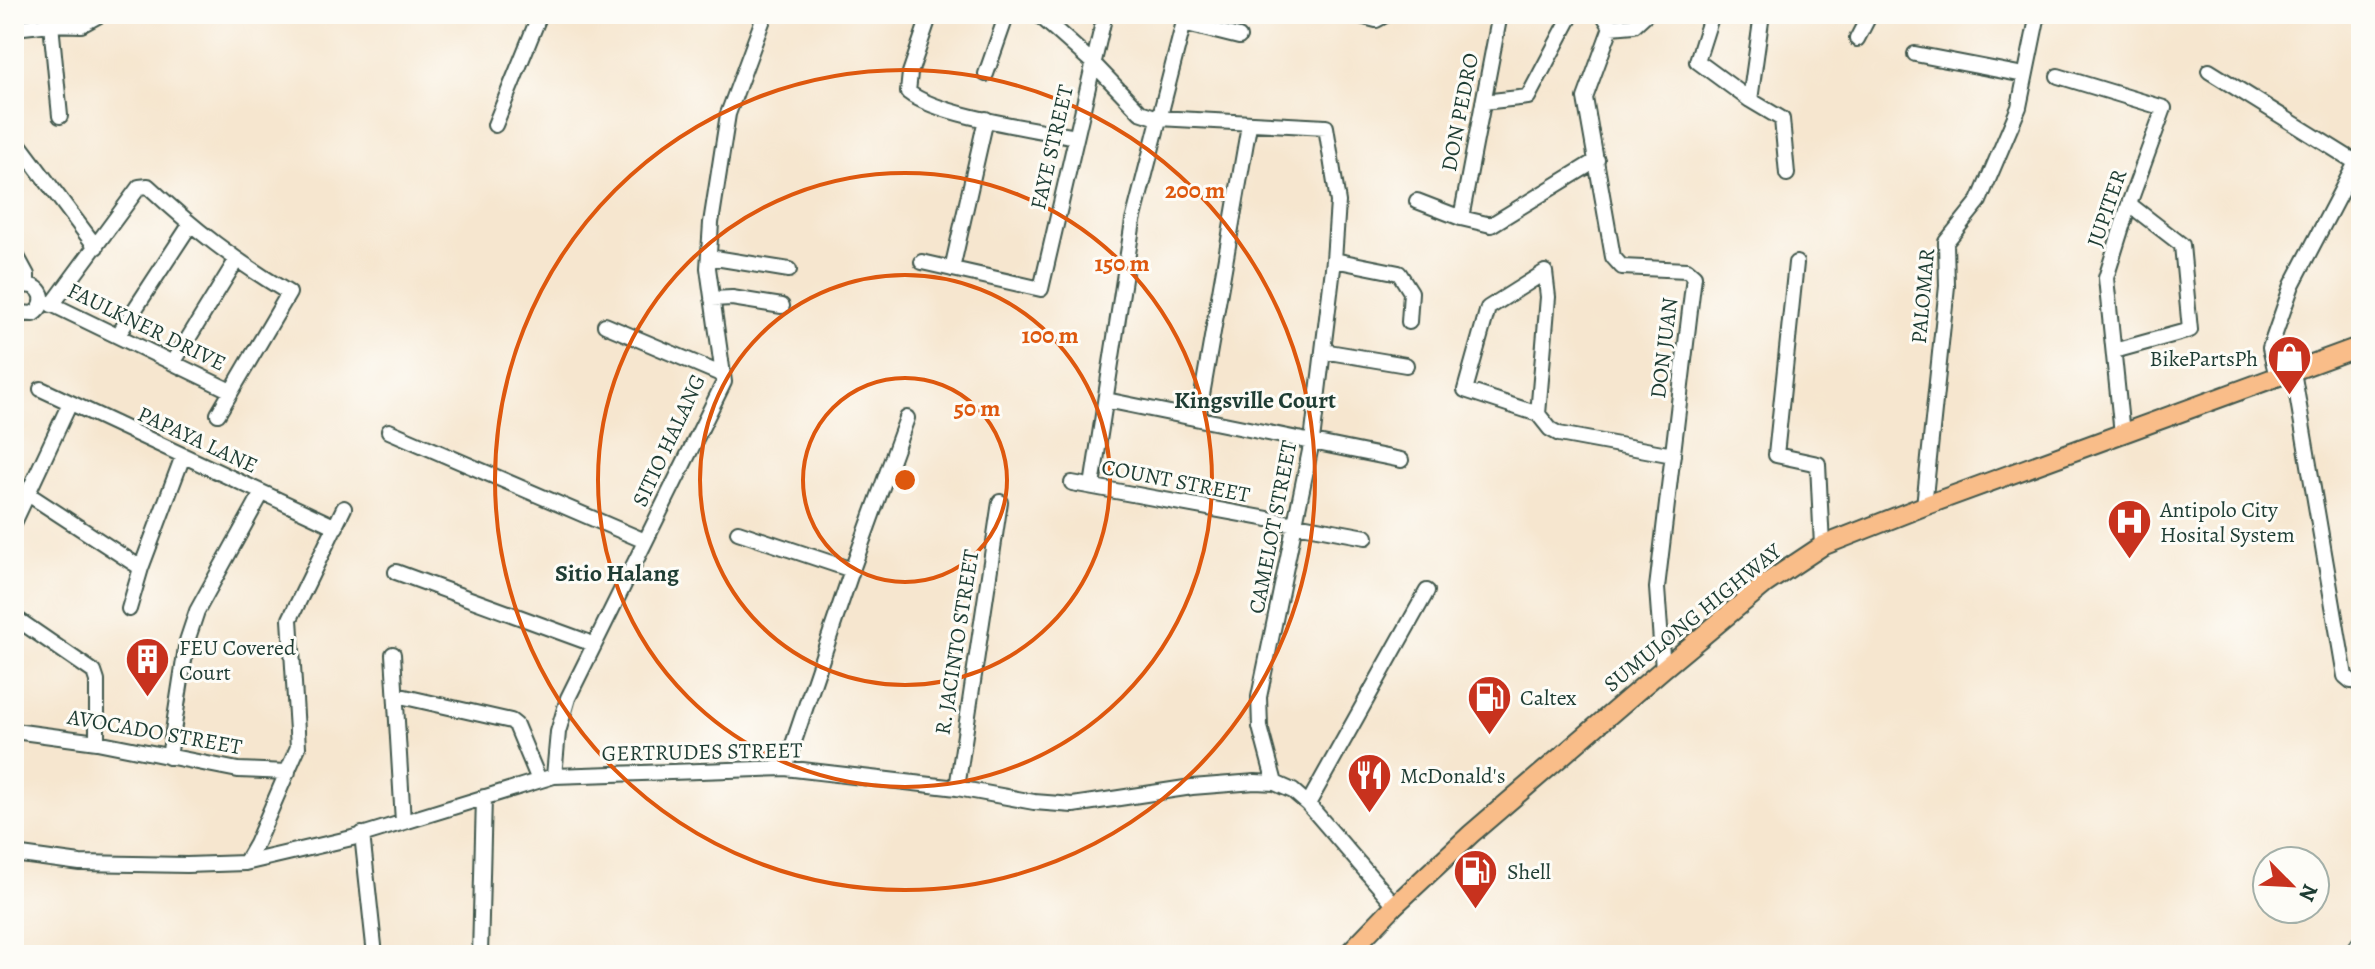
<svg xmlns="http://www.w3.org/2000/svg" width="2375" height="969" font-family="Alegreya,serif">
<rect width="100%" height="100%" fill="#fdfcf7"/>
<filter id="ink" filterUnits="userSpaceOnUse"><feTurbulence type="fractalNoise" baseFrequency=".0125" numOctaves="2"/><feDisplacementMap in="SourceGraphic" scale="16" xChannelSelector="R" yChannelSelector="G"/><feConvolveMatrix kernelMatrix="1 2 1 2 8 2 1 2 1" color-interpolation-filters="sRGB"/></filter>
<filter id="wash" filterUnits="userSpaceOnUse"><feTurbulence type="fractalNoise" baseFrequency=".006" numOctaves="4" result="noise"/><feDisplacementMap in="SourceGraphic" scale="32" xChannelSelector="R" yChannelSelector="G"/><feGaussianBlur stdDeviation="1.8" result="paint"/><feColorMatrix in="noise" values="0 0 0 0 0 0 0 0 0 0 0 0 0 0 0 0 0 1.4 0 .05"/><feComposite in="paint" operator="in"/></filter>
<g filter="url(#wash)">
<rect width="100%" height="100%" fill="#f6e6cf"/>
</g>
<g filter="url(#ink)">
<g fill="none" stroke-linecap="round" stroke-linejoin="round">
<defs>
<path id="minor" d="M47,14L51,24L60,116
M930,14L910,73L908,92C938,116 1035,129 1076,137
M1038,14L1093,63L1140,112L1158,118L1326,127L1338,202L1334,260L1312,441L1259,697L1260,727L1275,783
M1353,14L1376,20L1387,14
M1603,14L1611,27L1585,98L1613,257L1622,267L1687,270L1694,276L1657,588L1663,669
M1712,14L1697,61L1750,100L1782,119L1787,174
M1183,23L1239,37
M1611,27L1634,25L1646,14
M14,28L51,24L81,25L101,14
M1857,39L1870,14
M1915,54L2024,75
M2209,71L2357,163
M986,74L1007,14
M2058,76L2164,108L2129,204L2106,278L2122,434
M1750,100L1762,14
M1483,102L1528,97L1572,14
M495,125L540,14
M14,142L18,143L96,247
M1417,201L1461,218L1491,225L1597,160
M1461,218L1500,14
M14,251L27,275V284
M709,257L789,270
M1334,260L1399,273L1411,292L1409,322
M922,262L1041,289L1105,14
M1796,263L1776,455L1818,464L1822,546
M952,269L986,119
M14,293L22,286C42,282 50,303 33,314L21,313L14,306
M712,299L732,298L782,306
M43,300L231,391
M52,305L139,187L148,186C195,230 234,260 289,293L218,414
M605,325L723,375
M14,329L21,313
M118,335L190,225
M1323,351L1406,365
M2114,351L2190,330L2182,245L2129,204
M173,363L236,261
M2293,371L2345,676L2351,681L2361,683
M2277,377L2270,348L2292,285L2361,153
M41,389L336,527
M1106,400L1401,460
M1538,414L1465,390L1488,308L1545,272L1548,297L1538,414L1550,429L1559,434L1673,455
M1198,418L1249,125
M389,431L645,541
M1072,483L1366,537
M1092,486L1133,221L1186,14
M28,494L141,568
M1924,506L1947,286L1946,242L1979,201L2019,107L2038,14
M14,523L70,403
M738,532L852,570
M396,572L593,644
M129,609L141,568L183,456
M14,617L94,672L97,681V742
M393,654L403,822
M396,695L511,721L516,725L539,780
M14,731L97,742L238,770L288,772
M169,757L187,641L197,611L262,493
M785,768L852,570L907,418
M554,776L558,732L568,698L724,382L708,268L711,223L728,114L765,14
M957,788L1000,502
M1308,804L1427,591
M362,834L375,955
M14,854L80,863L187,865L245,863L352,838L554,776L785,768L957,788L1034,802L1073,805L1192,787L1255,782L1275,783L1293,791L1308,804L1395,905
M245,863L256,844L298,747L290,619L344,508
M480,955L484,797
M2350,955L2361,941"/>
<path id="major" d="M1347,955L1395,905L1471,834L1663,669L1765,584L1822,546L1924,506L2361,346"/>
</defs>
<use href="#minor" stroke="#3f564b" stroke-width="18"/>
<use href="#major" stroke="#3f564b" stroke-width="22"/>
<use href="#minor" stroke="#fff" stroke-width="14"/>
<use href="#major" stroke="#f9bd89" stroke-width="18"/>
</g>
</g>
<g fill="none" stroke="#de580e" stroke-width="4">
<circle cx="905" cy="480" r="102"/>
<circle cx="905" cy="480" r="205"/>
<circle cx="905" cy="480" r="307"/>
<circle cx="905" cy="480" r="410"/>
</g>
<defs>
<symbol id="shop-pin" viewBox="-11 -11 22 30"><path d="M0 17L-7.5 6A9.5 9.5 0 1 1 7.5 6Z" fill="#c8321e" stroke="#fdfcf7"/><path d="M-5-2.5h2.3a2.7 3.5 0 0 1 5.4 0H5L5.5 6h-11ZM-1.5-2.5h3a1.5 2.3 0 0 0-3 0Z" fill="#fff"/></symbol>
<symbol id="hospital-pin" viewBox="-11 -11 22 30"><path d="M0 17L-7.5 6A9.5 9.5 0 1 1 7.5 6Z" fill="#c8321e" stroke="#fdfcf7"/><path d="M-5-5h3v3.5h4V-5h3V5h-3V1.5h-4V5h-3Z" fill="#fff"/></symbol>
<symbol id="building-pin" viewBox="-11 -11 22 30"><path d="M0 17L-7.5 6A9.5 9.5 0 1 1 7.5 6Z" fill="#c8321e" stroke="#fdfcf7"/><path d="M-4-6H4V6H1V3H-1V6H-4ZM-2.5-4.3h1.7v1.8h-1.7ZM.8-4.3h1.7v1.8H.8ZM-2.5-1h1.7V.8h-1.7ZM.8-1h1.7V.8H.8Z" fill="#fff"/></symbol>
<symbol id="fuel-pin" viewBox="-11 -11 22 30"><path d="M0 17L-7.5 6A9.5 9.5 0 1 1 7.5 6Z" fill="#c8321e" stroke="#fdfcf7"/><path d="M-5.5-6h7V0h2V4h1.3V-2.5L3-4.5l.8-.8L6-3V5H2.5V1h-1V6h-7ZM-4.2-4.7v3.2H.2V-4.7Z" fill="#fff"/></symbol>
<symbol id="restaurant-pin" viewBox="-11 -11 22 30"><path d="M0 17L-7.5 6A9.5 9.5 0 1 1 7.5 6Z" fill="#c8321e" stroke="#fdfcf7"/><path d="M-5-6h1v4h1v-4h1v4h1v-4h1v5L-1.5 .5V6h-2V.5L-5-1ZM5-6V6H3V1.5H1.5Q1.5-4 5-6Z" fill="#fff"/></symbol>
</defs>
<g fill-rule="evenodd">
<use href="#shop-pin" x="2264" y="332" width="51" height="69"/>
<use href="#hospital-pin" x="2104" y="496" width="51" height="69"/>
<use href="#building-pin" x="122" y="634" width="51" height="69"/>
<use href="#fuel-pin" x="1464" y="672" width="51" height="69"/>
<use href="#restaurant-pin" x="1344" y="750" width="51" height="69"/>
<use href="#fuel-pin" x="1450" y="846" width="51" height="69"/>
</g>
<g text-anchor="middle" stroke-width="6" stroke-linejoin="round" paint-order="stroke">
<g font-size="22" fill="#1f3d34" stroke="#fdfcf7">
<text transform="translate(1459 112) rotate(-79)" y="8">DON PEDRO</text>
<text transform="translate(1051 147) rotate(-77)" y="8">FAYE STREET</text>
<text transform="translate(2106 208) rotate(-71)" y="8">JUPITER</text>
<text transform="translate(1922 296) rotate(-85)" y="8">PALOMAR</text>
<text transform="translate(147 326) rotate(26)" y="8">FAULKNER DRIVE</text>
<text transform="translate(1663 348) rotate(-83)" y="8">DON JUAN</text>
<text transform="translate(198 439) rotate(25)" y="8">PAPAYA LANE</text>
<text transform="translate(668 440) rotate(-65)" y="8">SITIO HALANG</text>
<text transform="translate(1176 480) rotate(11)" y="8">COUNT STREET</text>
<text transform="translate(1272 527) rotate(-79)" y="8">CAMELOT STREET</text>
<text transform="translate(1692 617) rotate(-39)" y="8">SUMULONG HIGHWAY</text>
<text transform="translate(956 642) rotate(-81)" y="8">R. JACINTO STREET</text>
<text transform="translate(155 731) rotate(10)" y="8">AVOCADO STREET</text>
<text transform="translate(702 751) rotate(-1)" y="8">GERTRUDES STREET</text>
</g>
<g font-size="22" fill="#1f3d34" stroke="#fdfcf7" text-anchor="start">
<text x="2258" y="366" text-anchor="end">BikePartsPh</text>
<text x="2160" y="517">Antipolo City<tspan x="2160" dy="25">Hosital System</tspan></text>
<text x="179" y="655">FEU Covered<tspan x="179" dy="25">Court</tspan></text>
<text x="1520" y="705">Caltex</text>
<text x="1400" y="783">McDonald's</text>
<text x="1507" y="879">Shell</text>
</g>
<g font-size="24" font-weight="bold" fill="#1f3d34" stroke="#fdfcf7">
<text x="1255" y="408">Kingsville Court</text>
<text x="617" y="581">Sitio Halang</text>
</g>
</g>
<circle cx="905" cy="480" r="12" fill="#de580e" stroke="#fdfcf7" stroke-width="4"/>
<g font-size="24" text-anchor="middle" font-weight="bold" fill="#de580e" stroke="#fdfcf7" stroke-width="6" stroke-linejoin="round" paint-order="stroke">
<text x="1195" y="198">200 m</text>
<text x="1122" y="271">150 m</text>
<text x="1050" y="343">100 m</text>
<text x="977" y="416">50 m</text>
</g>
<rect width="2375" height="969" fill="none" stroke="#fdfcf7" stroke-width="48"/>
<g transform="translate(2291 885) rotate(114)"><circle r="38" fill="#fdfcf7" stroke="#a4b0a9" stroke-width="2"/>
<path d="M0-6L14 30L0 20L-14 30Z" fill="#c8321e"/>
<text y="-12" font-size="22" font-weight="bold" text-anchor="middle" fill="#1f3d34">N</text>
</g>
</svg>
